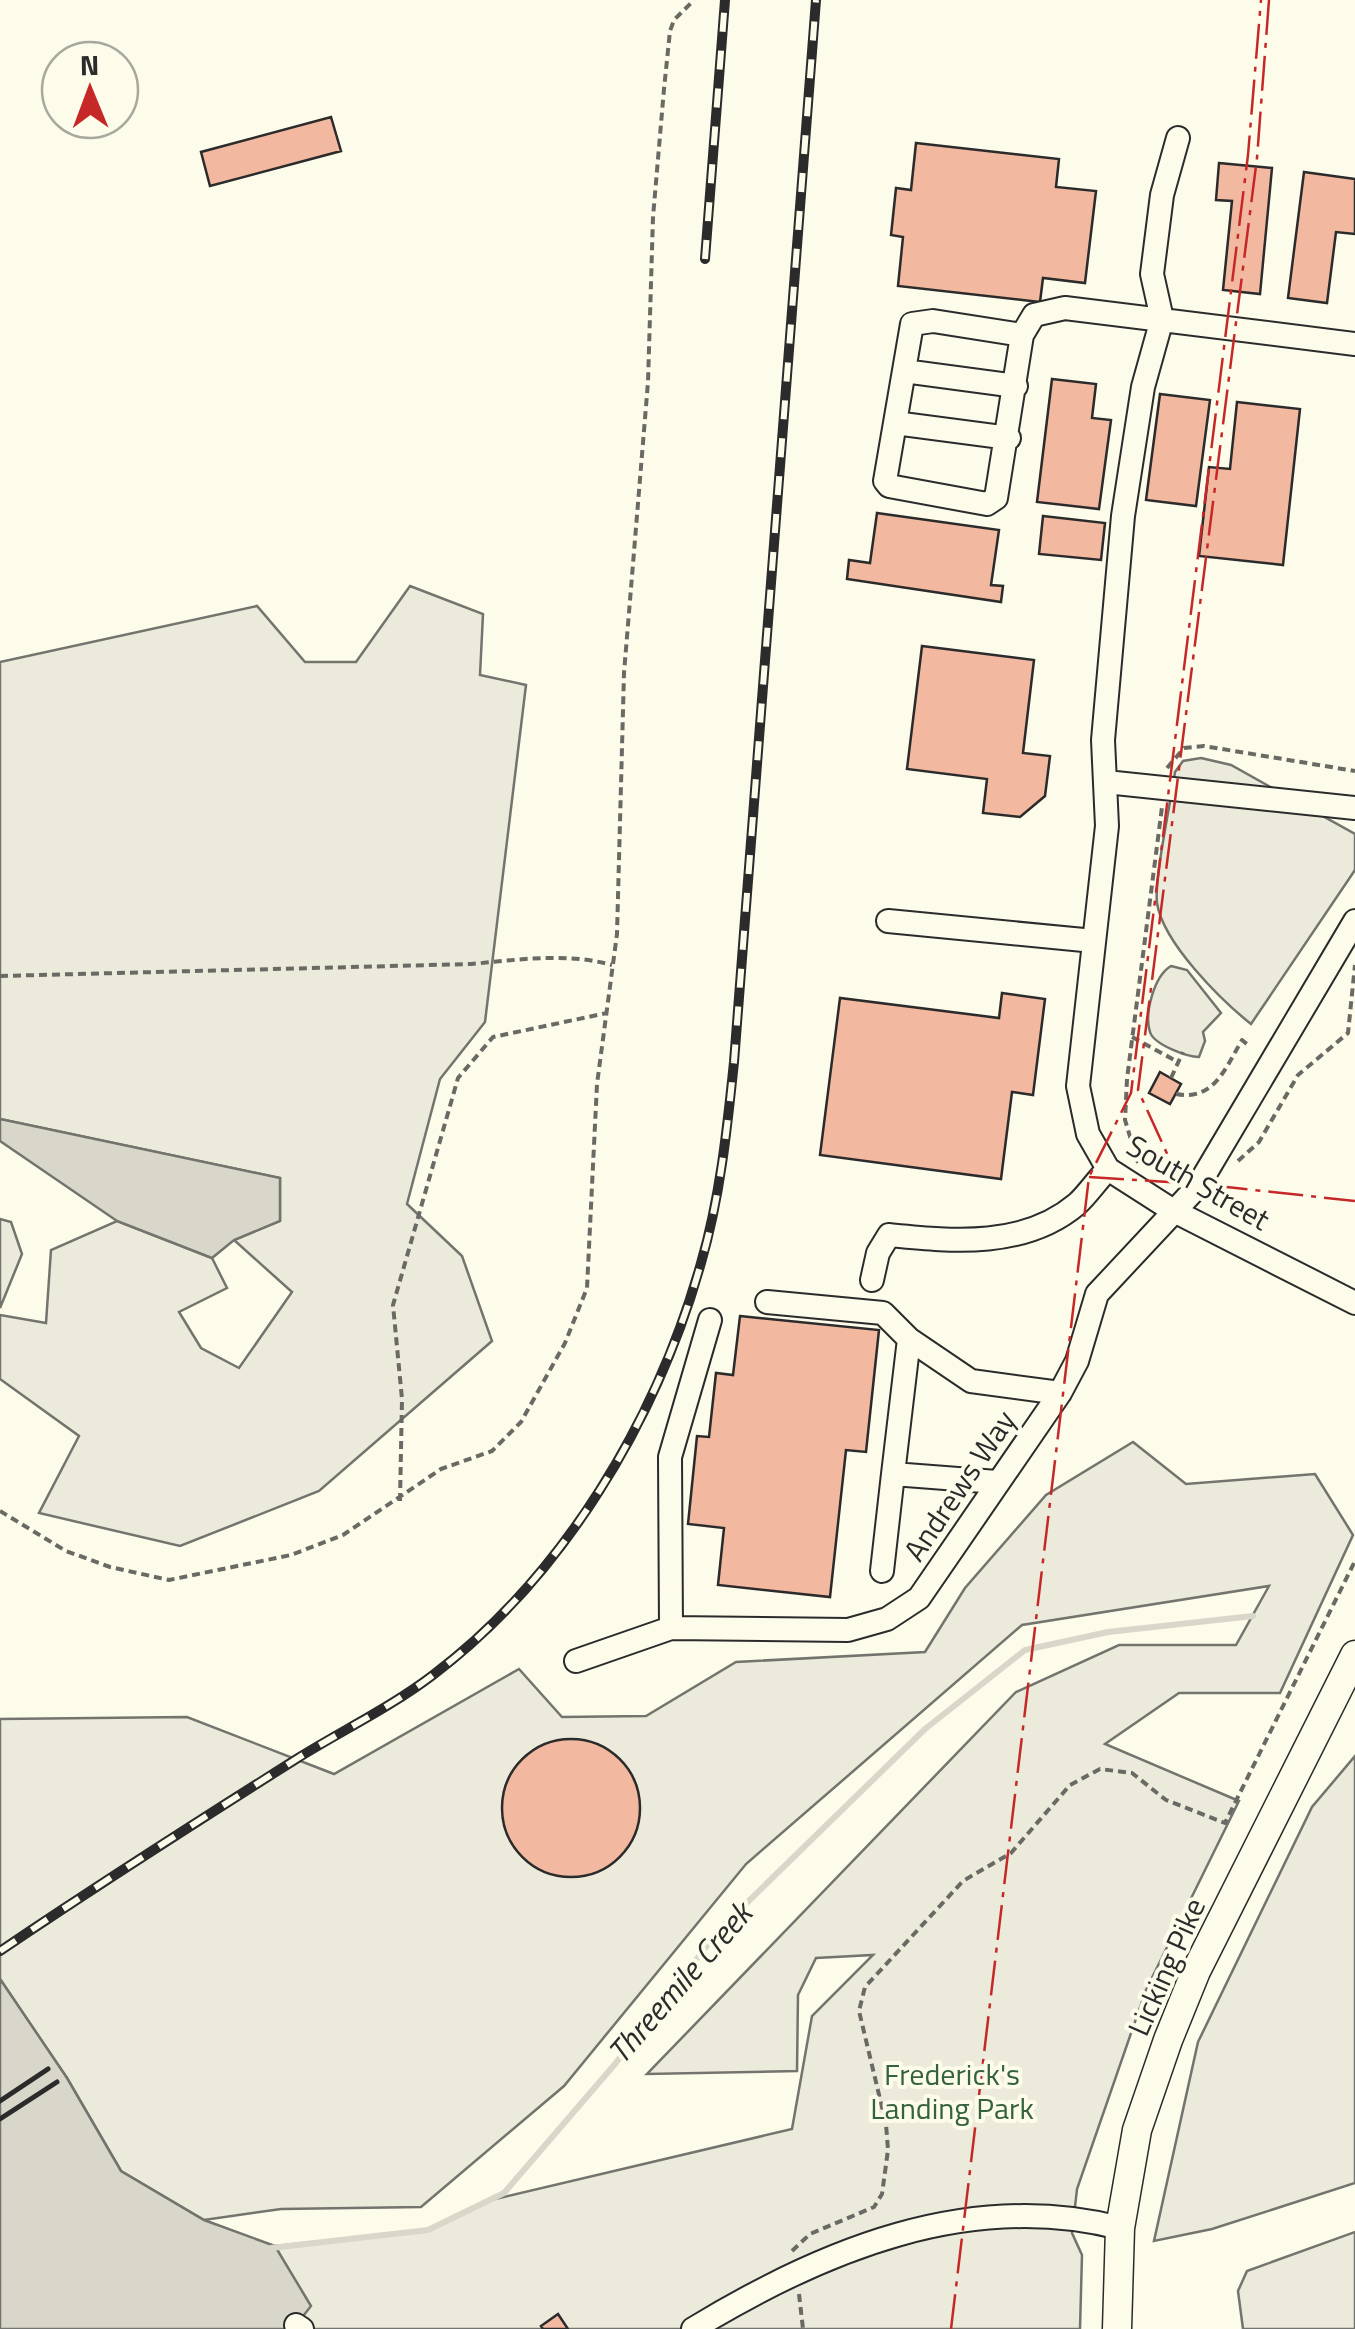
<svg xmlns="http://www.w3.org/2000/svg" width="1355" height="2329" font-family="'Titillium Web',sans-serif">
<rect width="100%" height="100%" fill="#fdfbea"/>
<path fill="#ecebdb" stroke="#74746e" stroke-width="2.5" d="M410,586L483,614L480,675L526,685L485,1022L440,1079L407,1204L462,1256L492,1341L319,1491L180,1546L39,1513L79,1436L0,1379V1315L46,1323L51,1250L117,1221L212,1258L227,1288L179,1312L201,1348L239,1368L292,1292L234,1240L280,1221V1178L0,1119V662L257,606L305,662H356Z
M1201,758L1231,765L1355,834V870L1251,1024C1221,1000 1163,943 1157,903C1154,879 1171,801 1175,772L1183,761Z
M1171,966L1187,970L1221,1013L1203,1032L1205,1041L1199,1057C1188,1057 1154,1045 1150,1032C1144,1014 1154,976 1171,966Z
M0,1219L11,1222L22,1254L0,1308Z
M1133,1442L1186,1484L1315,1474L1353,1535L1280,1693H1179L1105,1744L1239,1801L1146,1990L1077,2189L1072,2233L1082,2255L1080,2329H293L289,2272L275,2246L428,2230L487,2201L792,2129L812,2016L873,1955L816,1958L798,1995L797,2071L647,2074L1016,1692L1119,1645H1236L1269,1586L1022,1625L746,1864L564,2086L421,2207L281,2209L204,2220L121,2171L67,2078L0,1979V1719L187,1717L334,1774L519,1669L562,1717L646,1716L736,1662L925,1652L965,1588L1046,1495Z
M1355,1756V2183L1212,2229L1154,2241L1198,2042L1312,1807Z
M1355,2232V2329H1243L1238,2291L1247,2271Z"/>
<path fill="#d8d7c9" stroke="#74746e" stroke-width="2.5" d="M0,1119L280,1178V1221L234,1240L212,1258L117,1221L0,1141Z
M0,1979L67,2078L121,2171L204,2220L275,2246L311,2306L293,2329H0Z"/>
<g fill="none" stroke-linecap="round" stroke-linejoin="round">
<path stroke="#d8d7c9" stroke-width="6" d="M271,2248L428,2230L504,2193L615,2064L720,1929L925,1729L1025,1650L1108,1632L1253,1616"/>
</g>
<path fill="#f2b8a0" stroke="#2b2b2b" stroke-width="2.5" d="M331,117L341,151L210,186L201,152Z
M916,143L1059,159L1056,187L1096,191L1085,283L1043,278L1040,302L898,286L903,237L891,235L896,188L911,190Z
M1219,163L1272,168L1260,294L1223,290L1232,201L1216,200Z
M1304,172L1355,179V234L1336,232L1327,303L1288,298Z
M1052,379L1096,384L1092,418L1111,420L1099,509L1037,502Z
M1160,394L1210,400L1196,506L1146,500Z
M1237,402L1300,409L1283,565L1199,556L1209,467L1230,469Z
M877,513L999,530L991,585L1003,586L1001,602L847,579L849,560L870,563Z
M1043,516L1105,523L1101,560L1039,554Z
M922,646L1034,660L1023,753L1050,756L1045,796L1020,817L983,813L987,779L907,769Z
M1002,993L1045,999L1033,1095L1012,1092L1001,1179L820,1155L840,998L999,1018Z
M1160,1072L1181,1084L1170,1104L1149,1093Z
M740,1316L879,1330L866,1452L846,1450L830,1597L718,1585L724,1528L688,1524L697,1436L709,1437L716,1373L733,1375Z
M502 1808a69 69 0 1 1 138 0a69 69 0 1 1-138 0Z
M558,2314L568,2329H543L541,2326Z"/>
<g fill="none" stroke-linecap="round" stroke-linejoin="round">
<defs>
<path id="minor" d="M1178,138L1162,195L1152,274L1162,319L1143,387L1123,516L1103,740L1107,826L1078,1086L1088,1134L1108,1169L1172,1210L1355,1303
M1022,335L933,321L912,324L885,481L889,486L987,504L996,498L1022,335L1034,315L1065,308L1355,344
M904,371L1016,386
M895,423L1009,438
M1106,782L1355,808
M888,921L1094,941
M872,1280L878,1253L889,1235C951,1241 1024,1249 1077,1204C1088,1194 1097,1180 1108,1169
M767,1302L883,1313L909,1339
M997,1482L893,1474L909,1339L971,1381L1060,1393
M882,1571L893,1474
M671,1628L670,1457L710,1320
M576,1661L671,1628L848,1630L887,1619L919,1598L1060,1393L1077,1361L1097,1294L1198,1186L1355,921
M296,2325L302,2329
M693,2329C821,2251 969,2189 1120,2228"/>
<path id="major" d="M1117,2329L1120,2228L1137,2130L1168,2040L1196,1971L1355,1655"/>
</defs>
<use href="#minor" stroke="#2b2b2b" stroke-width="26"/>
<use href="#major" stroke="#2b2b2b" stroke-width="31"/>
<path stroke="#6a6964" stroke-width="4" stroke-dasharray="8 5" stroke-linecap="butt" d="M1167,768L1184,748L1204,746L1355,771
M0,976L471,964C518,960 565,952 612,965
M1132,1037L1178,1062
M1171,1078L1183,1052
M1176,1094C1214,1101 1225,1069 1242,1040L1248,1045
M1238,1161L1259,1142L1298,1075L1348,1033L1355,965
M1138,1163L1125,1120L1127,1079L1162,807
M400,1501L402,1399L393,1305L458,1078L493,1037L607,1013
M0,1511L66,1551L110,1567L169,1580L291,1555L343,1535L441,1469L492,1451L521,1422L565,1343L587,1288L597,1084L617,934L624,673L648,382L653,217L664,89L670,31L674,20L694,0
M792,2251L810,2234L874,2207L882,2194L888,2150L886,2124L859,2011L865,1987L963,1881L1011,1853L1070,1785L1100,1769L1132,1773L1166,1800L1225,1823L1355,1561
M799,2294L803,2329"/>
<use href="#minor" stroke="#fdfbea" stroke-width="22"/>
<use href="#major" stroke="#fdfbea" stroke-width="28"/>
<defs>
<path id="rail" d="M705,259L725,0
M0,1951C98,1885 198,1821 298,1758C343,1730 391,1707 433,1675C564,1576 657,1419 701,1263C720,1198 727,1130 734,1062L816,0"/>
</defs>
<use href="#rail" stroke="#2b2b2b" stroke-width="10"/>
<use href="#rail" stroke="#fdfbea" stroke-width="6" stroke-dasharray="19" stroke-linecap="butt"/>
<path stroke="#2b2b2b" stroke-width="5" d="M0,2101L48,2069
M0,2119L57,2082"/>
<path stroke="#c62828" stroke-width="2.5" stroke-dasharray="35 8 5 8" stroke-linecap="butt" d="M1269,0L1257,158L1138,1090L1180,1182L1355,1201
M1089,1177L1184,1183
M951,2329L1089,1177L1131,1093L1248,155L1261,0"/>
</g>
<g text-anchor="middle" stroke-width="8" stroke-linejoin="round" paint-order="stroke">
<g font-size="30" fill="#2b2b2b" stroke="#fdfbea">
<text transform="translate(1198 1183) rotate(30)" y="10">South Street</text>
<text transform="translate(960 1486) rotate(-56)" y="10">Andrews Way</text>
<text transform="translate(1167 1967) rotate(-66)" y="10">Licking Pike</text>
</g>
<g font-size="30" fill="#34623c" stroke="#fdfbea">
<text x="952" y="2085">Frederick's<tspan x="952" dy="34">Landing Park</tspan></text>
</g>
<g font-size="32" font-style="italic" fill="#2b2b2b" stroke="#fdfbea">
<text transform="translate(680 1983) rotate(-49)" y="11">Threemile Creek</text>
</g>
</g>
<g transform="translate(90 90) rotate(359)"><circle r="48" fill="#fdfbea" stroke="#a9a89e" stroke-width="2.5"/>
<path d="M0-8L18 38L0 25L-18 38Z" fill="#c62828"/>
<text y="-15" font-size="28" font-weight="bold" text-anchor="middle" fill="#2b2b2b">N</text>
</g>
</svg>
